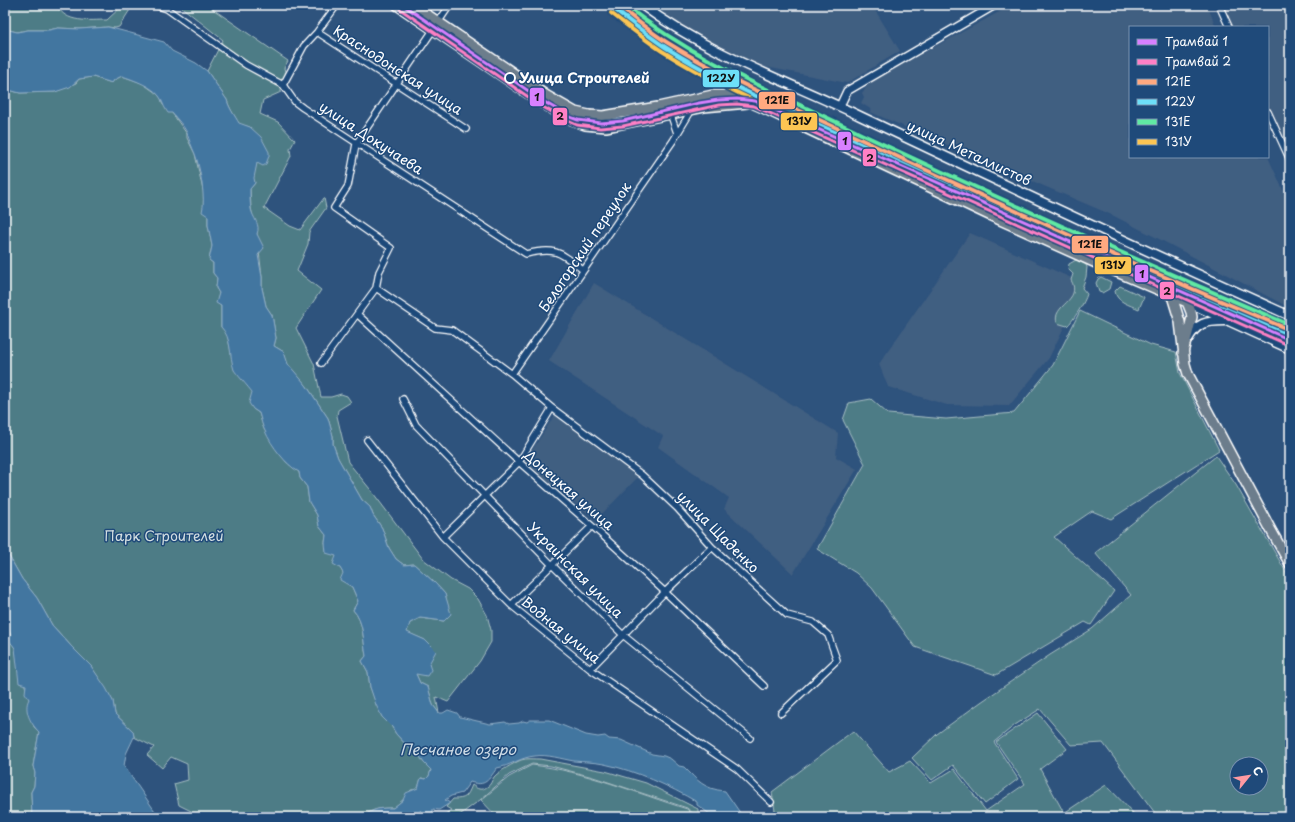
<svg xmlns="http://www.w3.org/2000/svg" width="1295" height="822" font-family="'Playpen Sans',sans-serif">
<rect width="100%" height="100%" fill="#2e537d"/>
<filter id="ink" filterUnits="userSpaceOnUse"><feTurbulence type="fractalNoise" baseFrequency=".025" numOctaves="2"/><feDisplacementMap in="SourceGraphic" scale="8" xChannelSelector="R" yChannelSelector="G"/><feConvolveMatrix kernelMatrix="1 2 1 2 8 2 1 2 1" color-interpolation-filters="sRGB"/></filter>
<g filter="url(#ink)">
<path fill="#405e81" d="M654,5H872L900,51L847,83L756,65L719,48L681,26Z
M1012,5H1207L1216,27H1130V157H1268L1290,205V308L1163,241L1112,215L870,112L872,110L861,103L864,97L862,93L870,82Z
M1222,5H1290V156L1268,107V27H1232Z
M970,233L1085,284L1049,358L1009,406L947,405L888,387L879,364Z
M594,283L838,433L836,457L857,469L793,574L724,509L729,498L658,447L663,436L549,361Z
M556,413L640,475L596,520L524,463Z"/>
<path fill="#4e7c86" stroke="#a6bec2" fill-rule="evenodd" d="M5,5H57C65,24 90,20 107,20L123,5H133L119,27L115,28L108,27L79,29L58,28L49,30H28L17,32L5,29Z
M179,5H207L288,61L284,68L286,75L282,81L281,92L263,100L260,114L278,122L295,140L290,149L291,156L264,208L290,226L300,230L324,198L326,208L309,232L308,244L297,271L321,290L296,328L314,364L321,397H331L341,394L347,396L351,402L338,410L337,416L348,462L370,489L423,559L451,580L468,589L478,599L487,615L491,630V642L480,661L448,702L436,697L439,713L433,705L428,687L420,683L416,674L429,664L425,640L406,632L410,623L420,618L444,621L450,614L445,594L435,583L414,564L404,565L396,559L389,548L382,528L373,515L370,507L362,500L338,458L333,444V436L328,418L306,385L287,364L284,352L274,346L276,338L272,315L266,306L262,288V277L257,234L251,208L250,189L255,183L253,178L257,162L250,127L239,124C235,116 229,108 227,100L207,71L223,40Z
M122,76L142,83L156,93L161,98L163,105L172,113L187,134V138L195,154L204,195V205L208,216V225L212,246L209,260L213,263V273L217,278L216,288L219,293L217,303L221,306V327L227,333L235,371L242,377L253,392V409L259,413L264,429L286,462L299,472L300,478L307,487L309,502L317,515L319,526L326,535L325,543L337,556L340,568L352,587L358,601L353,610C364,621 363,641 366,656L362,661L368,672L370,687L382,717L392,727L396,734L411,750L417,752L424,763L431,770L429,776L426,779L421,778L418,789L411,790L403,800L393,808C382,808 372,808 364,817H192L191,811L179,805L174,784L188,780L187,764L171,757L162,768L147,755L154,747L134,737L133,731L115,714L113,701L91,666L71,646L52,625L37,598L22,579L5,549V89L20,93L55,92L76,83L79,79L93,77L112,83L114,80Z
M1076,260L1085,263L1087,267L1086,277L1082,288L1087,294C1085,302 1073,321 1067,326L1057,323C1051,305 1083,301 1071,280L1073,274L1068,269L1069,264Z
M1101,277L1111,282L1109,289L1102,293L1099,292L1096,283L1098,279Z
M1120,286L1144,297L1139,309C1130,305 1116,302 1115,291Z
M1080,311L1151,345L1176,352L1180,373L1219,450L1111,519L1092,511L1054,537L1114,591L1091,625L1085,622L996,675L915,647L872,588L856,573L817,549L865,464L843,420L849,403L871,399L888,414L946,419L1014,413L1053,365Z
M1216,456L1236,485L1290,579V817H1158L1103,743L1071,745L1040,709L1015,725L994,742L1018,779L985,804L953,765L932,780L912,758L937,734L981,702L1050,655L1092,629L1131,595L1095,553ZM1237,764H1261V788H1237Z
M5,623L11,635L9,639L15,648L17,659L29,699L34,727L39,732L33,766L35,773L34,786L31,792L32,817H5Z
M1038,713L1067,749L1040,769L1064,813L1106,785L1137,817H776L772,792L853,731L889,772L910,761L931,783L954,769L986,811L1025,784L996,742Z
M540,759L605,771L646,783L698,809V812L706,817H697L687,808L593,777L551,766L532,764L509,775L480,800L457,817H441L451,810L446,807L453,799C466,799 467,797 472,785C477,789 481,791 487,787C491,785 491,781 494,777C498,772 514,763 521,760C526,758 534,759 540,759Z
M532,765C585,771 636,793 687,809L695,817H497L481,800L509,777Z"/>
<path fill="#4376a0" stroke="#8eadc6" d="M108,27L164,42L172,51L196,63L207,71L227,100C229,108 235,116 239,123L250,127L261,137L269,152V156L266,164L263,166L257,163L254,178L255,183L250,189C250,196 250,203 251,209C253,219 261,224 257,234L264,248L258,255L262,277V288L266,306L272,315L276,338L274,346L284,352L288,364L306,385L328,418L333,436V444L338,458L362,500L370,507L373,515L382,528L389,548L396,559L404,565L414,564L435,583L445,594L451,614L444,621L420,618L410,623L407,632L425,640L436,651L429,664L431,670L427,676L416,674L420,683L428,687L433,705L439,713H443L448,710L457,713L460,717L490,724L505,722L509,724L519,723L523,721L527,722L530,720H549L586,735L598,737L605,736L609,739L621,740L652,754L664,756L671,759L679,766L684,767C698,781 704,789 725,791L743,817H714L697,805V802C669,786 637,771 604,764C594,762 584,762 574,761C561,759 548,754 535,756C521,757 510,766 497,768C488,780 486,787 470,782L462,793L451,796L445,800L450,803L439,810L433,809L432,817H426L421,810L415,816L412,815L409,817H364C372,808 382,808 393,808L403,800L406,793L418,788L421,778L426,779L429,776L431,770L424,763L417,752L411,750L396,734L392,727L382,717L376,705L370,687L368,672L362,661L366,656C363,641 364,621 353,610L358,601L352,587L340,580L343,573L340,568L333,564L336,556L326,553L325,543L326,535L319,526L317,515L309,502L307,487L300,478L299,472C286,465 271,445 265,431C262,426 261,419 259,413L253,409L249,403L252,392C249,388 235,372 234,370C229,355 232,338 221,327V306L216,303L219,293L216,288L217,278L213,273V263L209,260L212,246L208,225V216L202,212C206,199 200,167 195,154C192,147 189,140 187,133C184,126 177,119 172,113H168C165,109 163,104 161,99C155,87 134,80 122,76L114,80L112,83L93,77L79,79L70,87L55,92L20,93L5,89V29L17,32L28,30H49L58,28L79,29Z
M5,549L22,579L37,598L52,625L71,646L91,666L106,688L113,701L115,714L133,731L134,737L126,754L124,766L159,817H32L31,792L34,786L35,773L33,766L39,732C31,724 23,710 29,699L25,693L26,685L19,683L15,648L8,639L11,635L5,623Z"/>
<g fill="none" stroke-linecap="round" stroke-linejoin="round">
<defs>
<path id="minor" d="M155,5L167,9L246,65L283,85L295,102L303,108L526,254C556,247 560,252 583,270
M450,5L356,144L348,186L334,208L391,248L379,272L376,288L435,328L452,330L512,374L552,408L642,475L677,508L712,547L787,615L813,622L828,635L837,660L781,713
M1219,5L1229,27
M317,32L466,129
M283,85L304,46L317,32L337,5
M1268,112L1290,160
M670,113L677,133
M357,314L519,462L592,526L665,592L764,686
M321,363L376,288
M512,374L673,141L693,108
M403,399L416,425L552,565L623,635L750,738
M367,440L443,537L511,605L590,669L737,769L771,802
M443,537L519,462L552,408
M511,605L592,526
M590,669L665,592L712,547"/>
<path id="tertiary" d="M840,106L847,91L995,5"/>
<path id="secondary" d="M642,5C708,54 787,81 860,116C1003,184 1146,251 1290,316
M1187,302L1290,349
M1187,341C1197,322 1206,321 1225,321"/>
<path id="primary" d="M397,5L542,103L569,119L585,125L606,127L704,107L748,103
M413,5L547,96L575,112L589,115L603,116L658,107L713,95H727L736,96L761,107L989,215L1098,264L1187,302L1191,312L1192,317L1183,353
M1172,296L1180,322L1185,364L1188,374L1272,532L1290,564"/>
</defs>
<use href="#minor" stroke="#fff" stroke-width="8"/>
<use href="#tertiary" stroke="#fff" stroke-width="10"/>
<use href="#secondary" stroke="#fff" stroke-width="11"/>
<use href="#primary" stroke="#fff" stroke-width="12"/>
<use href="#minor" stroke="#1f4a7a" stroke-width="5.5"/>
<use href="#tertiary" stroke="#1f4a7a" stroke-width="7"/>
<use href="#secondary" stroke="#1f4a7a" stroke-width="8"/>
<use href="#primary" stroke="#6c7d8c" stroke-width="9"/>
<defs>
<path id="rail" d="M624,5C681,55 763,88 831,121C982,195 1135,263 1290,326"/>
</defs>
<use href="#rail" stroke="#fff" stroke-width="3"/>
<use href="#rail" stroke="#1f4a7a" stroke-width="1.5" stroke-dasharray="4.5" stroke-linecap="butt"/>
<defs>
<path id="rail-1" d="M617,5C634,18 650,32 668,43C729,81 796,108 860,139C1002,206 1145,270 1290,330"/>
<path id="rail-2" d="M614,9C631,22 647,35 665,47C726,86 793,112 858,143C999,210 1143,275 1288,335"/>
<path id="rail-3" d="M625,5C695,61 779,94 859,133C1001,200 1145,264 1290,325"/>
<path id="rail-4" d="M611,13C628,26 644,39 662,51C724,90 793,118 858,149C999,216 1142,280 1286,339"/>
</defs>
<use href="#rail-1" stroke="#1f4a7a" stroke-width="7"/>
<use href="#rail-2" stroke="#1f4a7a" stroke-width="7"/>
<use href="#rail-3" stroke="#1f4a7a" stroke-width="7"/>
<use href="#rail-4" stroke="#1f4a7a" stroke-width="7"/>
<use href="#rail-1" stroke="#ffa980" stroke-width="4"/>
<use href="#rail-2" stroke="#6ddff8" stroke-width="4"/>
<use href="#rail-3" stroke="#60e9a3" stroke-width="4"/>
<use href="#rail-4" stroke="#fcc553" stroke-width="4"/>
<defs>
<path id="tram-1" d="M403,5L546,103L570,117L578,120L601,123L623,121L699,103L718,100L737,99L755,101L1290,340"/>
<path id="tram-2" d="M400,9L543,107L568,121L577,125L600,128L623,126L719,105L737,104L754,106L1288,345"/>
</defs>
<use href="#tram-1" stroke="#1f4a7a" stroke-width="6"/>
<use href="#tram-2" stroke="#1f4a7a" stroke-width="6"/>
<use href="#tram-1" stroke="#d880ff" stroke-width="3"/>
<use href="#tram-2" stroke="#ff80c5" stroke-width="3"/>
</g>
</g>
<circle fill="#1f4a7a" stroke="#fff" stroke-width="2" cx="510" cy="78" r="5"/>
<g text-anchor="middle" stroke-width="3" stroke-linejoin="round" paint-order="stroke">
<g font-size="14" fill="#fff" stroke="#1f4a7a">
<text transform="translate(398 70) rotate(33)" y="5">Краснодонская улица</text>
<text transform="translate(371 138) rotate(33)" y="5">улица Докучаева</text>
<text transform="translate(969 153) rotate(25)" y="5">улица Металлистов</text>
<text transform="translate(585 247) rotate(-56)" y="5">Белогорский переулок</text>
<text transform="translate(569 490) rotate(41)" y="5">Донецкая улица</text>
<text transform="translate(718 532) rotate(45)" y="5">улица Щаденко</text>
<text transform="translate(575 570) rotate(45)" y="5">Украинская улица</text>
<text transform="translate(561 630) rotate(39)" y="5">Водная улица</text>
</g>
<g font-size="14" font-weight="bold" fill="#fff" stroke="#1f4a7a" text-anchor="start">
<text x="519" y="83">Улица Строителей</text>
</g>
<g font-size="14" fill="#d3dee1" stroke="#1f4a7a">
<text x="164" y="541">Парк Строителей</text>
</g>
<g font-size="15" font-style="italic" fill="#d0dde7" stroke="#1f4a7a">
<text x="458" y="755">Песчаное озеро</text>
</g>
</g>
<g stroke="#1f4a7a" stroke-width="1.5">
<rect x="702" y="69" width="38" height="19" rx="4" fill="#6ddff8"/>
<rect x="529" y="87" width="16" height="20" rx="4" fill="#d880ff"/>
<rect x="758" y="91" width="38" height="19" rx="4" fill="#ffa980"/>
<rect x="552" y="107" width="16" height="19" rx="4" fill="#ff80c5"/>
<rect x="780" y="112" width="38" height="19" rx="4" fill="#fcc553"/>
<rect x="837" y="131" width="15" height="20" rx="4" fill="#d880ff"/>
<rect x="862" y="148" width="15" height="19" rx="4" fill="#ff80c5"/>
<rect x="1071" y="235" width="38" height="19" rx="4" fill="#ffa980"/>
<rect x="1094" y="256" width="38" height="19" rx="4" fill="#fcc553"/>
<rect x="1134" y="264" width="15" height="19" rx="4" fill="#d880ff"/>
<rect x="1159" y="281" width="16" height="19" rx="4" fill="#ff80c5"/>
</g>
<g font-size="11" text-anchor="middle" font-weight="bold" fill="#111">
<text x="721" y="82">122У</text>
<text x="537" y="101">1</text>
<text x="777" y="104">121Е</text>
<text x="560" y="120">2</text>
<text x="799" y="125">131У</text>
<text x="845" y="145">1</text>
<text x="870" y="162">2</text>
<text x="1090" y="248">121Е</text>
<text x="1113" y="269">131У</text>
<text x="1142" y="278">1</text>
<text x="1167" y="295">2</text>
</g>
<rect width="1295" height="822" fill="none" stroke="#1f4a7a" stroke-width="20"/>
<rect x="10" y="10" width="1275" height="802" fill="none" stroke="#fff" stroke-width="1.5" filter="url(#ink)"/>
<rect x="1129" y="26" width="140" height="132" fill="#1f4a7a" stroke="#7992af"/>
<rect x="1137" y="39" width="20" height="6" fill="#d880ff" stroke="#7992af"/>
<text x="1165" y="46" font-size="12" fill="#ffffff">Трамвай 1</text>
<rect x="1137" y="59" width="20" height="6" fill="#ff80c5" stroke="#7992af"/>
<text x="1165" y="66" font-size="12" fill="#ffffff">Трамвай 2</text>
<rect x="1137" y="79" width="20" height="6" fill="#ffa980" stroke="#7992af"/>
<text x="1165" y="86" font-size="12" fill="#ffffff">121Е</text>
<rect x="1137" y="99" width="20" height="6" fill="#6ddff8" stroke="#7992af"/>
<text x="1165" y="106" font-size="12" fill="#ffffff">122У</text>
<rect x="1137" y="119" width="20" height="6" fill="#60e9a3" stroke="#7992af"/>
<text x="1165" y="126" font-size="12" fill="#ffffff">131Е</text>
<rect x="1137" y="139" width="20" height="6" fill="#fcc553" stroke="#7992af"/>
<text x="1165" y="146" font-size="12" fill="#ffffff">131У</text>
<g transform="translate(1249 776) rotate(60)"><circle r="19" fill="#1f4a7a" stroke="#7992af"/>
<path d="M0-3L7 15L0 10L-7 15Z" fill="#ff9aa2"/>
<text y="-6" font-size="11" font-weight="bold" text-anchor="middle" fill="#ffffff">С</text>
</g>
</svg>
